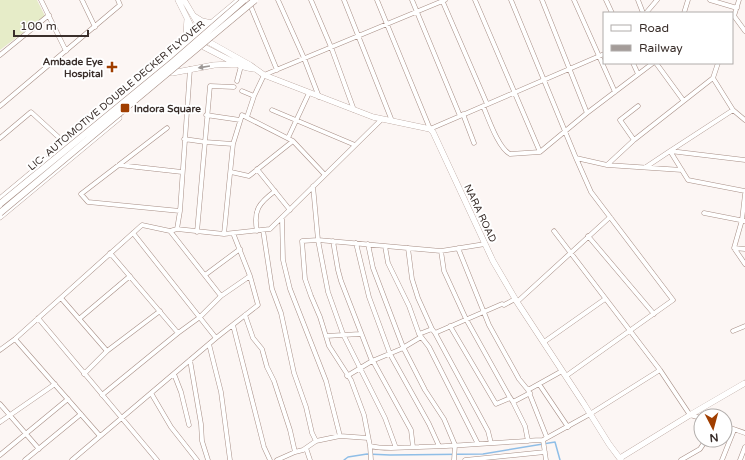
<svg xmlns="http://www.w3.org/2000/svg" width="745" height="460" font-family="'Varela Round',sans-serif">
<rect width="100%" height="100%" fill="#fcf6f4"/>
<path fill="#e6ecc8" d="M0,0H37L45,16L0,50Z"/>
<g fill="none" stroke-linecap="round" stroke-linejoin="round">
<path stroke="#8fbee7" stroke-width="1.5" d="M344,460L348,457L367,454L390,455L483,454L555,442L560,460"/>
<defs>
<path id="street" d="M41,0L66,51
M82,0L95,27
M278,0L304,58L319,97
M311,0L331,47L354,110
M344,0L392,121
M377,0L430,129L604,54
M412,0L460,116
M442,0L487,104
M475,0L540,152L587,113
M511,0L576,158L607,165L634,140L713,78
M542,0L587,113L653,63
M574,0L615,92
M606,0L612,13
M638,0L643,13
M710,0L737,8
M739,0L734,16L745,31
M251,7L277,70
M646,13L657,0
M684,13L688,0
M0,55L49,15
M633,63L638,74
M656,63L683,100
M718,63L713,78L733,110L745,120
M190,69L180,211L177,229L224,234L270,229L382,119
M237,81L241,66
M242,91L254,96
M0,106L120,5L118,0
M483,106C488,117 498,148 510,154L540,152
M272,110L355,145
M733,110L670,151L745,160
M463,114L474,143
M206,115L240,120
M247,117L254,96L264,75L445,0
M167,128L81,194L88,202L180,211
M0,138L31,112L66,144
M288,138L309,93
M184,139L205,142L197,232
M634,140L620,120L638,106
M293,141L325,175
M119,165L182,172
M607,165L682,170
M646,167L670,151L688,180L745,191
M257,169L290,210
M231,172L249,176L293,141L242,115L233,144
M313,186L318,240L441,251L485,244
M745,194L742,220L734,248L745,264
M704,213L745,221
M282,217L283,260L290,289L326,381L340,436
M263,230L272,289L281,313L294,373L306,407L312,433L316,441
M257,231C253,210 259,203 275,191
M554,231L660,370
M224,234L233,144L205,142L210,86L234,87
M588,236L654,314
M333,241L338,270L341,281L372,361
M356,243L369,297L390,354L429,424L439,446
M368,244L373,268L403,347L425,390L444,419L455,445L454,460
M385,246L388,263L409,306L419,334L429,347L478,444
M408,248L412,279L418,298L432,329
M458,248L489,325L519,379L528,390
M734,248L745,249
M441,251L444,271L466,319L509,396L513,402L530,393
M110,253L178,333
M205,275L240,249
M221,296L250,276L233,233
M61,298L107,351L160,311
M517,302L610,217
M245,315L253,338L262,349L267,367L274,381L290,430L295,452
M38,318L157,460
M79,319L130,276
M233,325L264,447L270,460
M450,326L496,404L510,398
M733,331L745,326
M435,333L488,431L491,443
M326,336L360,334
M216,338L258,305L250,276
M15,339L100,436
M544,342L605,299
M209,344L221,392L230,460
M0,350L15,339L142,225L170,231L177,229
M190,360L201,424L202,441L208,460
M373,361L411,430L413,447
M84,374L107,351
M174,374L181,392L189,425
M347,376L372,361L401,349L421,337L419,334L432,329L435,333L502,304L504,305L515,299
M566,376L673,300L591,192L576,158
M539,384L568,427
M151,393L171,427L197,460
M102,395L178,333L200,317L221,296L170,231
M513,402L525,426L528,441
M0,404L39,449
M0,422L55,384
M725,426L745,433
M547,438L528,390L562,371
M370,446L371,460
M306,448L310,460
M396,448L385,418L343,334L328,292L318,240L302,241L305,279L311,296L320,317L329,346L351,380L364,415L370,446C386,450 403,447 419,447C461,446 502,442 543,440
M0,455L68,399
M25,460L81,414
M72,460L216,338L133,233
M277,460L295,452L303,450L316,441L340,436L368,438
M465,460L545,452
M546,460L543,440L590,414L660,370L690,415L701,418
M681,460L700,449L706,440
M722,460L734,430
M740,460L745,447"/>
<path id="secondary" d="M178,0L196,36L204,47L241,66L248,68L254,69
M184,0L209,42L250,65L264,75L373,117L430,129L433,132L493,261L517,302L584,404L609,444L621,460
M194,16L202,21L211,23
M184,45L186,37L187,20
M172,73L214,65L237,64
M0,199L239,0
M0,217L119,118
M620,458L690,415L745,383"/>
</defs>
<use href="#street" stroke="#a78e85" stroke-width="5"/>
<use href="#secondary" stroke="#a78e85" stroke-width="6"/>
<use href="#street" stroke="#fff" stroke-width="4"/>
<use href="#secondary" stroke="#fff" stroke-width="5.5"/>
<defs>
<path id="rail" d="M0,211L126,107L252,0"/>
</defs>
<use href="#rail" stroke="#a49c99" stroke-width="3"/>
<use href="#rail" stroke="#fff" stroke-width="1.5" stroke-dasharray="4.5" stroke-linecap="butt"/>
<defs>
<path id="primary-bridge" d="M0,204L174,61L244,0
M0,213L255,0"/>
</defs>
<use href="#primary-bridge" stroke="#a78e85" stroke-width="7" stroke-linecap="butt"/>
<use href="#primary-bridge" stroke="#fff" stroke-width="6"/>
</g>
<defs><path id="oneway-solid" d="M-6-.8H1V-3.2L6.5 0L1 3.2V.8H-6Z"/></defs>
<use fill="#9c9795" href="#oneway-solid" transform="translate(204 67) rotate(171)"/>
<g fill="#a03e00" stroke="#fff" stroke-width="1.5">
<path d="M110 61h4v4h4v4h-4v4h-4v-4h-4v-4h4z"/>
<rect x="120" y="103" width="10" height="10" rx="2"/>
</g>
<g text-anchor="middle" stroke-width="4" stroke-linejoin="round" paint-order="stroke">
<g font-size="10" font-weight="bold" fill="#3a2f2b" stroke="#fff" text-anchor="end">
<text x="103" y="65">Ambade Eye<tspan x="103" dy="12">Hospital</tspan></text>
<text x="134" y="112" text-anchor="start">Indora Square</text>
</g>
<g font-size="10" fill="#3a2f2b" stroke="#fff">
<text transform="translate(116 95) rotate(-40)" y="4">LIC- AUTOMOTIVE DOUBLE DECKER FLYOVER</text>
<text transform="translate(481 213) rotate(65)" y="4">NARA ROAD</text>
</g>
</g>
<rect x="603" y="12" width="130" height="52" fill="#ffffff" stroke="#b0acaa"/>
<rect x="611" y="25" width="20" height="6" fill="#ffffff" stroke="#b0acaa"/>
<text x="639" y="32" font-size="12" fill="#3a2f2b">Road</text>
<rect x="611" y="45" width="20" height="6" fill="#a49c99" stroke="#b0acaa"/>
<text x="639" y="52" font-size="12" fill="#3a2f2b">Railway</text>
<g transform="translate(713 428) rotate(174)"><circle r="19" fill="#ffffff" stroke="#b0acaa"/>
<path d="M0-3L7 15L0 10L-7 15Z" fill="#a03e00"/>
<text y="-6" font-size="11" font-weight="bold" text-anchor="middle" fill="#3a2f2b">N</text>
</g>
<path d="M14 30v6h74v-6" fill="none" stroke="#3a2f2b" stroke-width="2"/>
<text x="20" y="30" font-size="12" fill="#3a2f2b" stroke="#ffffff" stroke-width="3" paint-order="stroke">100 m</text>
</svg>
